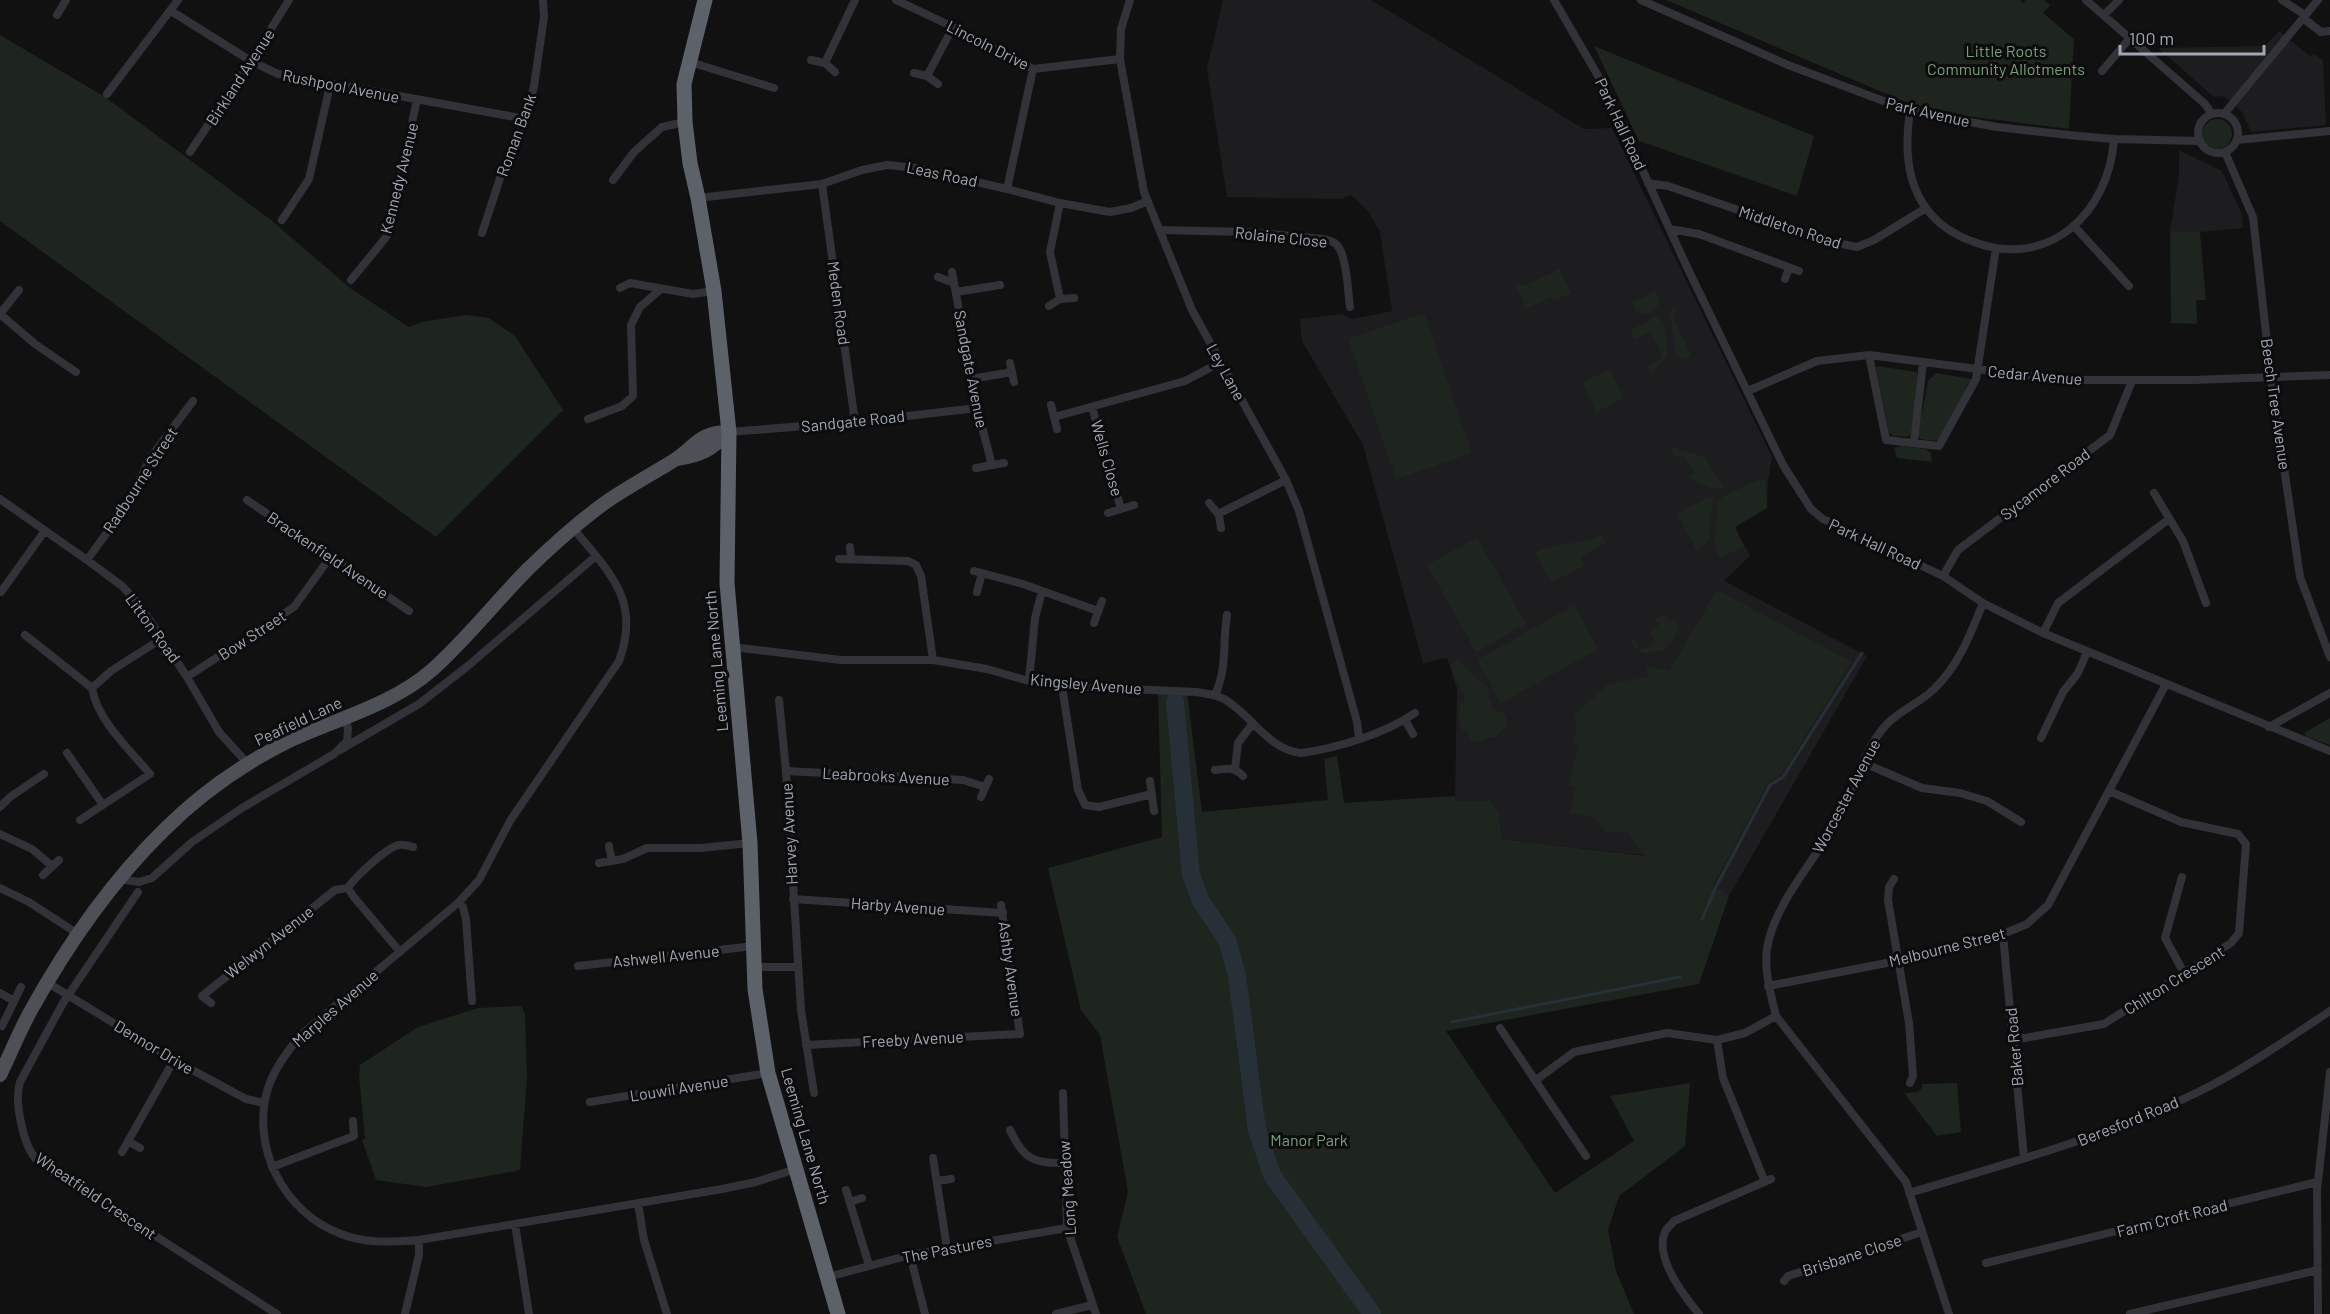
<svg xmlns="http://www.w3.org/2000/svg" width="2330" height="1314" font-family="Barlow,sans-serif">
<rect width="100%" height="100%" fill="#111112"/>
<path fill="#1d1d1f" d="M1223,0H1371L1584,129L1612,128L1772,457L1768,481L1767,508L1734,527L1750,556L1724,581L1867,656L1729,896L1667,858L1502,839L1499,815L1455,801L1457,689L1447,658L1423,663L1363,445L1302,341L1300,319L1342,314L1352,319L1392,311L1380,232L1368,211L1351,195L1341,199L1227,197L1207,69Z
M2279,31L2311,57L2314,54L2323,60L2326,125L2251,132L2242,112L2224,96L2214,97L2158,48L2265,46Z
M2179,150L2222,171L2242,214L2243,228L2200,232L2170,231L2179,175Z"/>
<path fill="#1d251e" d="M1666,0H2020L2023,3L2026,0H2044L2050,5L2043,13L2074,39L2069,129L1966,116L1908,103Z
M0,35L105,97L271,220L350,288L409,327L422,322L466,315L489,318L515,336L563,410L436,537L0,221Z
M1594,46L1814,136L1797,196L1639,141Z
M2202 134a15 15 0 1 1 30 0a15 15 0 1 1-30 0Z
M2170,231L2200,232L2206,300H2196L2197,324L2171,323Z
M1559,269L1571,293L1554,301L1551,297L1526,309L1515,284L1526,285Z
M1656,291L1660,303L1655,310L1645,314L1636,311L1632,303Z
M1678,308L1679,310L1672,314L1691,356L1683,359L1676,356L1670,310Z
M1424,313L1472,453L1396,479L1348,339Z
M1655,317L1659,318L1664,323L1668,355L1651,374L1647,367L1663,358L1651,332L1634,339L1630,330Z
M1878,366L1917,372L1918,379L1911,434L1908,437L1893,436L1889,433L1876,368Z
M1610,369L1624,398L1596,412L1582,382Z
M1936,373L1971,379L1940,438L1935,441L1920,439L1918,435L1928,381Z
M1669,446L1705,457L1724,487L1714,489L1690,479L1688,476L1694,473L1683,455L1676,458Z
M1901,446L1925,449L1931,453L1932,462L1897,458L1894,448Z
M1760,479L1766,481L1767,508L1735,527L1744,546L1720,558L1715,548V539L1718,501L1723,496Z
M1710,496L1713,499L1709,540L1697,551L1677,514Z
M1602,535L1606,543L1581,557L1585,566L1551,582L1535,553C1556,540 1581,547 1602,535Z
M1477,537L1526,624L1476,652L1427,565Z
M1717,590L1852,662L1782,773L1769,781L1713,885L1729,896L1699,984L1446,1031L1555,1193L1634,1141L1610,1096L1690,1083L1685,1146L1619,1196L1608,1230L1616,1271L1634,1314H1146L1117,1237L1128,1192L1100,1035L1081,1010L1048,868L1162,837L1158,690L1187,692L1202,812L1328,800L1324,759L1337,756L1344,803L1455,796V801H1490L1499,814L1502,839L1645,856L1627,832L1606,833L1595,818L1570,813L1575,788L1568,786L1578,745L1573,744L1577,728L1574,716L1608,684L1648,677L1646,665L1669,671Z
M1574,605L1598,649L1501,703L1477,660Z
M1663,615L1681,626L1669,646L1663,650L1643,653L1635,648L1631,640L1634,638L1640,650L1655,642L1649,631L1658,626L1655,619Z
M1458,660L1489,689L1487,695L1494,710L1503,713L1507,721L1506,726L1495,737H1488L1478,743L1470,740L1466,730H1462L1459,726L1460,704L1464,701L1465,694L1460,689L1450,664Z
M2330,718V745L2307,737L2304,733Z
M521,1006L525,1014L527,1079L520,1169L516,1171L426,1187L376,1180L362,1140L365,1139L359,1076L360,1065L418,1027L478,1008Z
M1957,1083L1961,1132L1937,1136L1904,1093L1917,1092L1922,1088V1084Z"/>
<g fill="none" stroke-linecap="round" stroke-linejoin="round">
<path stroke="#273037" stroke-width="3" d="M1702,919L1716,887L1770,785L1783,777L1862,653
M1452,1022L1680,977"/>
<path stroke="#273037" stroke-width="18" d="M1175,702L1191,875L1201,901L1227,940L1237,975L1257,1130L1272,1175L1372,1314"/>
<path stroke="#323338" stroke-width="8" d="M896,0L953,27L1033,69L1120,59
M1130,0L1121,29L1120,59L1144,192L1192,310L1286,480L1299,511L1357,722L1359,738
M1554,0L1604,86L1686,265L1783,465L1811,509L1823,519L1943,576L1983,603L2043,633L2330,751
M1641,0L1788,65L1910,111L1997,127L2078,136L2114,139L2200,141
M2086,0L2205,104L2212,114
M2282,0L2305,15
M171,11L251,61L278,74L526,119
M57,15L66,0
M2104,15L2119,0
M2303,18L2321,32L2330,31
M811,60L825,63L835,72
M690,62L774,88
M825,63L855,0
M2102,71L2130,38
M914,73L927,76L938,84
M927,76L953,27
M107,94L178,0
M1910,111C1905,144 1905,180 1926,208C1937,224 1956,236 1974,242C2049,270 2109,213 2114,139
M2198 133a20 20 0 1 1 40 0a20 20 0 1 1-40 0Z
M2224,114L2318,0
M2237,140L2330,131
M190,152L251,61L289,0
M2225,152L2253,217L2271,378L2300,577L2330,657
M613,180L634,152L662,127L685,122
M1648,183L1668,186L1832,242L1857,247L1874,240L1926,208
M822,184L855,422
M1007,189L1033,69
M698,198L822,184L862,170L887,165L917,168L1007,189L1060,203L1110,212L1131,208L1148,201
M282,220L309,179L330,85
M2074,226L2129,286
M1670,229L1699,234L1799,271
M1160,230L1247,232L1323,239C1328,240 1333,241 1336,244C1347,254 1348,293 1350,307
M482,233L503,169L526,119L534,86L544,17L543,0
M952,272L977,408L992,465
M938,277L954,283
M1785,279L1789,268
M351,280L387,236L417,100
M620,288L630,283L693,294L714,291
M956,292L1000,285
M1060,299L1050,252L1060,203
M1049,306L1060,299L1074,298
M0,314L35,344L76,372
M0,314L19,290
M1869,355L1886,440L1939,446L1976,379L1996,248
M1010,363L1014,382
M971,379L1012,372
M1748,391L1817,361L1869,355L2063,380H2194L2330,375
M1051,405L1057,429
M1092,407L1121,509
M1054,417L1185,381L1221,362
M588,419L622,406L633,396L631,325L640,307L661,289
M729,432L855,422L977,408
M1914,442L1923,363
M976,468L1004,463
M2154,493L2183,541L2206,603
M0,499L87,560L122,586L139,604L187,677L219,732L248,764
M247,500L409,611
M1209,503L1219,515L1221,528
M1108,513L1134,505
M1218,514L1286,480
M573,528C608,571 642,600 619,661L510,821L479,880L459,902L302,1034C288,1050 275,1067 268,1088C250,1147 284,1213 341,1234C366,1244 392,1242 419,1240L722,1189L756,1182L796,1169
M850,547L851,559
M839,559L908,561L916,565L921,576L933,660
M87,560L127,505L151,457L193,401
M974,571L1023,584L1098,611
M1943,576L1958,550L2110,435L2132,381
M1,592L44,532
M977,592L982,573
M1094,623L1102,601
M2043,633L2058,603L2169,519
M25,635L92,688
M732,647L841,660H933L987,669L1029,681L1062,686L1196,692C1206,694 1215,694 1224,699C1251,714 1268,750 1301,753C1338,748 1384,734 1415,713
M187,677L294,607L331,556
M1029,681L1035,618L1042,591
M1062,686L1078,790L1085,805L1099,807L1152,794
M1215,695C1228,666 1222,645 1227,615
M779,700L786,771L801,1010L814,1093
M1405,720L1413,734
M2269,727L2330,693
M2041,738L2063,692L2078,673L2087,652
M340,750L419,704L469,665L596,556
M67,753L103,805
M1864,763L1922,788L1960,793L1987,801L2021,822
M1235,769L1238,743L1253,723
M1215,770C1227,769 1233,766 1243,776
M786,771L963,780L985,787
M1150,781L1154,811
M981,797L989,779
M0,807L10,797L44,774
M80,820L150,774C130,750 97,720 92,688L111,671L161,639
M0,834L32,849L52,866
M609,846L612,861
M599,863L623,859L647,848H701L750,843
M43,875L59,860
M2182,877L2165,938L2184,973
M119,879L139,882L152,878L192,842L242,808L334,754L347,741L348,729L345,716
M1894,879L1889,887L1888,900L1909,1023L1913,1076L1910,1083
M0,888L29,902L78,934
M348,888L353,896L400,952
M138,892L63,1003L20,1082C14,1101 23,1146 37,1160L277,1314
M793,899L1003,913
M459,902L463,907L466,919L472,1001
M2003,935L2024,1158
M578,966L754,946
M754,967H798
M48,983L174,1060L246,1099L264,1103
M1768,986L1897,961L1991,939L2027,924L2048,905L2166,684
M0,993L14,1001
M211,1003L202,996L335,890L348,888C354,878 387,847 399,845C402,844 409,846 413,847
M2,1026L21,987
M1500,1028L1586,1156
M2013,1040L2104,1024L2231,943L2239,933L2246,844L2238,834L2181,822L2109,791
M806,1045L1020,1034L1001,905
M1536,1080L1574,1052L1667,1033L1717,1040
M1063,1093L1067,1228L1096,1314
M590,1102L768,1073
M1010,1130C1023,1158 1033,1164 1064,1163
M128,1141L140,1148
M122,1152L174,1060
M933,1158L947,1248
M272,1167L354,1136L353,1121
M937,1181L951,1179
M1765,1182L1723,1078L1717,1040L1745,1033L1776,1016
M846,1190L869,1265
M1909,1193C2012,1162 2118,1134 2214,1084C2254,1063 2292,1036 2330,1011
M850,1202L862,1198
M638,1203L644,1240L667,1314
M515,1224L529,1314
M910,1255L925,1314
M1986,1263L2317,1182
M828,1277L910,1255L1067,1228
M1784,1281L1788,1276L1922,1232
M405,1314L419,1255V1240
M1056,1314L1092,1305
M1699,1314C1684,1296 1654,1257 1665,1232C1666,1229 1672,1224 1674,1221L1771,1179
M1949,1314L1906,1182L1776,1016C1770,992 1762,964 1769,939C1780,897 1818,856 1839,817C1855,788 1863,750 1886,725C1900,710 1920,703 1934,689C1959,665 1970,635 1983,603
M2130,1314L2318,1270
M2318,1314L2317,1190L2330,1072"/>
<path stroke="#4d5057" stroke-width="14" d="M677,459C702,455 711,450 729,432
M0,1075C10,1055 19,1032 30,1012C66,947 110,883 163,831C200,794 242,764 289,741C336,719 392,705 432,670C467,639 496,601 529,568C554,544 580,520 609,500C630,486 652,474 673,461C696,447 697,432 729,432"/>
<path stroke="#5d6169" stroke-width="15" d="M705,0L684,84L685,122L690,163L698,198L714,291L729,432L727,583L750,843L755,989L768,1073L838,1314"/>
</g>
<g text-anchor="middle" stroke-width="6" stroke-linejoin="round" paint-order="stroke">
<g font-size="16" fill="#a1a8b4" stroke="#0c0c0d">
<text transform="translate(988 45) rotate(27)" y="6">Lincoln Drive</text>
<text transform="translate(240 77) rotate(-57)" y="6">Birkland Avenue</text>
<text transform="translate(341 86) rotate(11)" y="6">Rushpool Avenue</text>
<text transform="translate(1928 112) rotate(13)" y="6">Park Avenue</text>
<text transform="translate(1621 124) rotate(65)" y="6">Park Hall Road</text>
<text transform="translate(516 135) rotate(-70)" y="6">Roman Bank</text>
<text transform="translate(942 174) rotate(12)" y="6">Leas Road</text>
<text transform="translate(399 178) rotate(-76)" y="6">Kennedy Avenue</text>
<text transform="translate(1790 227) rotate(18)" y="6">Middleton Road</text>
<text transform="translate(1281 237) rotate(6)" y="6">Rolaine Close</text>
<text transform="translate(839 303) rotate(82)" y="6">Meden Road</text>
<text transform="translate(971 369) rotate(79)" y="6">Sandgate Avenue</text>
<text transform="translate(1226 372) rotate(61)" y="6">Ley Lane</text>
<text transform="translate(2035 375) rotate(5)" y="6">Cedar Avenue</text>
<text transform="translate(2276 404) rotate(82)" y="6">Beech Tree Avenue</text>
<text transform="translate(853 421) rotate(-6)" y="6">Sandgate Road</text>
<text transform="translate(1107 458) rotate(74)" y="6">Wells Close</text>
<text transform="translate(140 480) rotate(-57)" y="6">Radbourne Street</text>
<text transform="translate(2045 484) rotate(-37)" y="6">Sycamore Road</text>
<text transform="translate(1875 544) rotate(25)" y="6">Park Hall Road</text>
<text transform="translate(328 555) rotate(34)" y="6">Brackenfield Avenue</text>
<text transform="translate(153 628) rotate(54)" y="6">Litton Road</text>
<text transform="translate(252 635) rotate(-33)" y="6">Bow Street</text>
<text transform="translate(716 661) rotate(-95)" y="6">Leeming Lane North</text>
<text transform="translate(1086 684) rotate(5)" y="6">Kingsley Avenue</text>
<text transform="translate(298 721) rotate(-25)" y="6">Peafield Lane</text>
<text transform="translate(886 776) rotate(3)" y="6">Leabrooks Avenue</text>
<text transform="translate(1846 796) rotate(-62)" y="6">Worcester Avenue</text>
<text transform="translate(789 834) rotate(-93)" y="6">Harvey Avenue</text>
<text transform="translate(898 906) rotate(4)" y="6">Harby Avenue</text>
<text transform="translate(269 942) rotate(-38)" y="6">Welwyn Avenue</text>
<text transform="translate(1947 947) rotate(-14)" y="6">Melbourne Street</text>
<text transform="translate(666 956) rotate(-6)" y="6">Ashwell Avenue</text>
<text transform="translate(1011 969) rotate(82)" y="6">Ashby Avenue</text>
<text transform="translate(2174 980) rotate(-32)" y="6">Chilton Crescent</text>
<text transform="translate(335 1008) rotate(-41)" y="6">Marples Avenue</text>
<text transform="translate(913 1039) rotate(-3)" y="6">Freeby Avenue</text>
<text transform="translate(154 1047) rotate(31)" y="6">Dennor Drive</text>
<text transform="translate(2014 1047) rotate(-95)" y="6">Baker Road</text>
<text transform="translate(679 1088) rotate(-9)" y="6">Louwil Avenue</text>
<text transform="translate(2128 1121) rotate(-22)" y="6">Beresford Road</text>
<text transform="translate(806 1136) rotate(74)" y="6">Leeming Lane North</text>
<text transform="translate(1067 1188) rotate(-94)" y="6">Long Meadow</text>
<text transform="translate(96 1196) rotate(34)" y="6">Wheatfield Crescent</text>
<text transform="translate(2172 1218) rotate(-14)" y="6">Farm Croft Road</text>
<text transform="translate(947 1249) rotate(-11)" y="6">The Pastures</text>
<text transform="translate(1852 1255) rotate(-18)" y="6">Brisbane Close</text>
</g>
<g font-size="16" fill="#77a178" stroke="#0c0c0d">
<text x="2006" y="57">Little Roots<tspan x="2006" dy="18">Community Allotments</tspan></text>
<text x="1309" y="1146">Manor Park</text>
</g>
</g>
<path d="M2120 45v9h144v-9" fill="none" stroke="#a1a8b4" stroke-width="3"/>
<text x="2129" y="45" font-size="18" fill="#a1a8b4" stroke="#0c0c0d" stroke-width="4.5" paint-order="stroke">100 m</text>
</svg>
